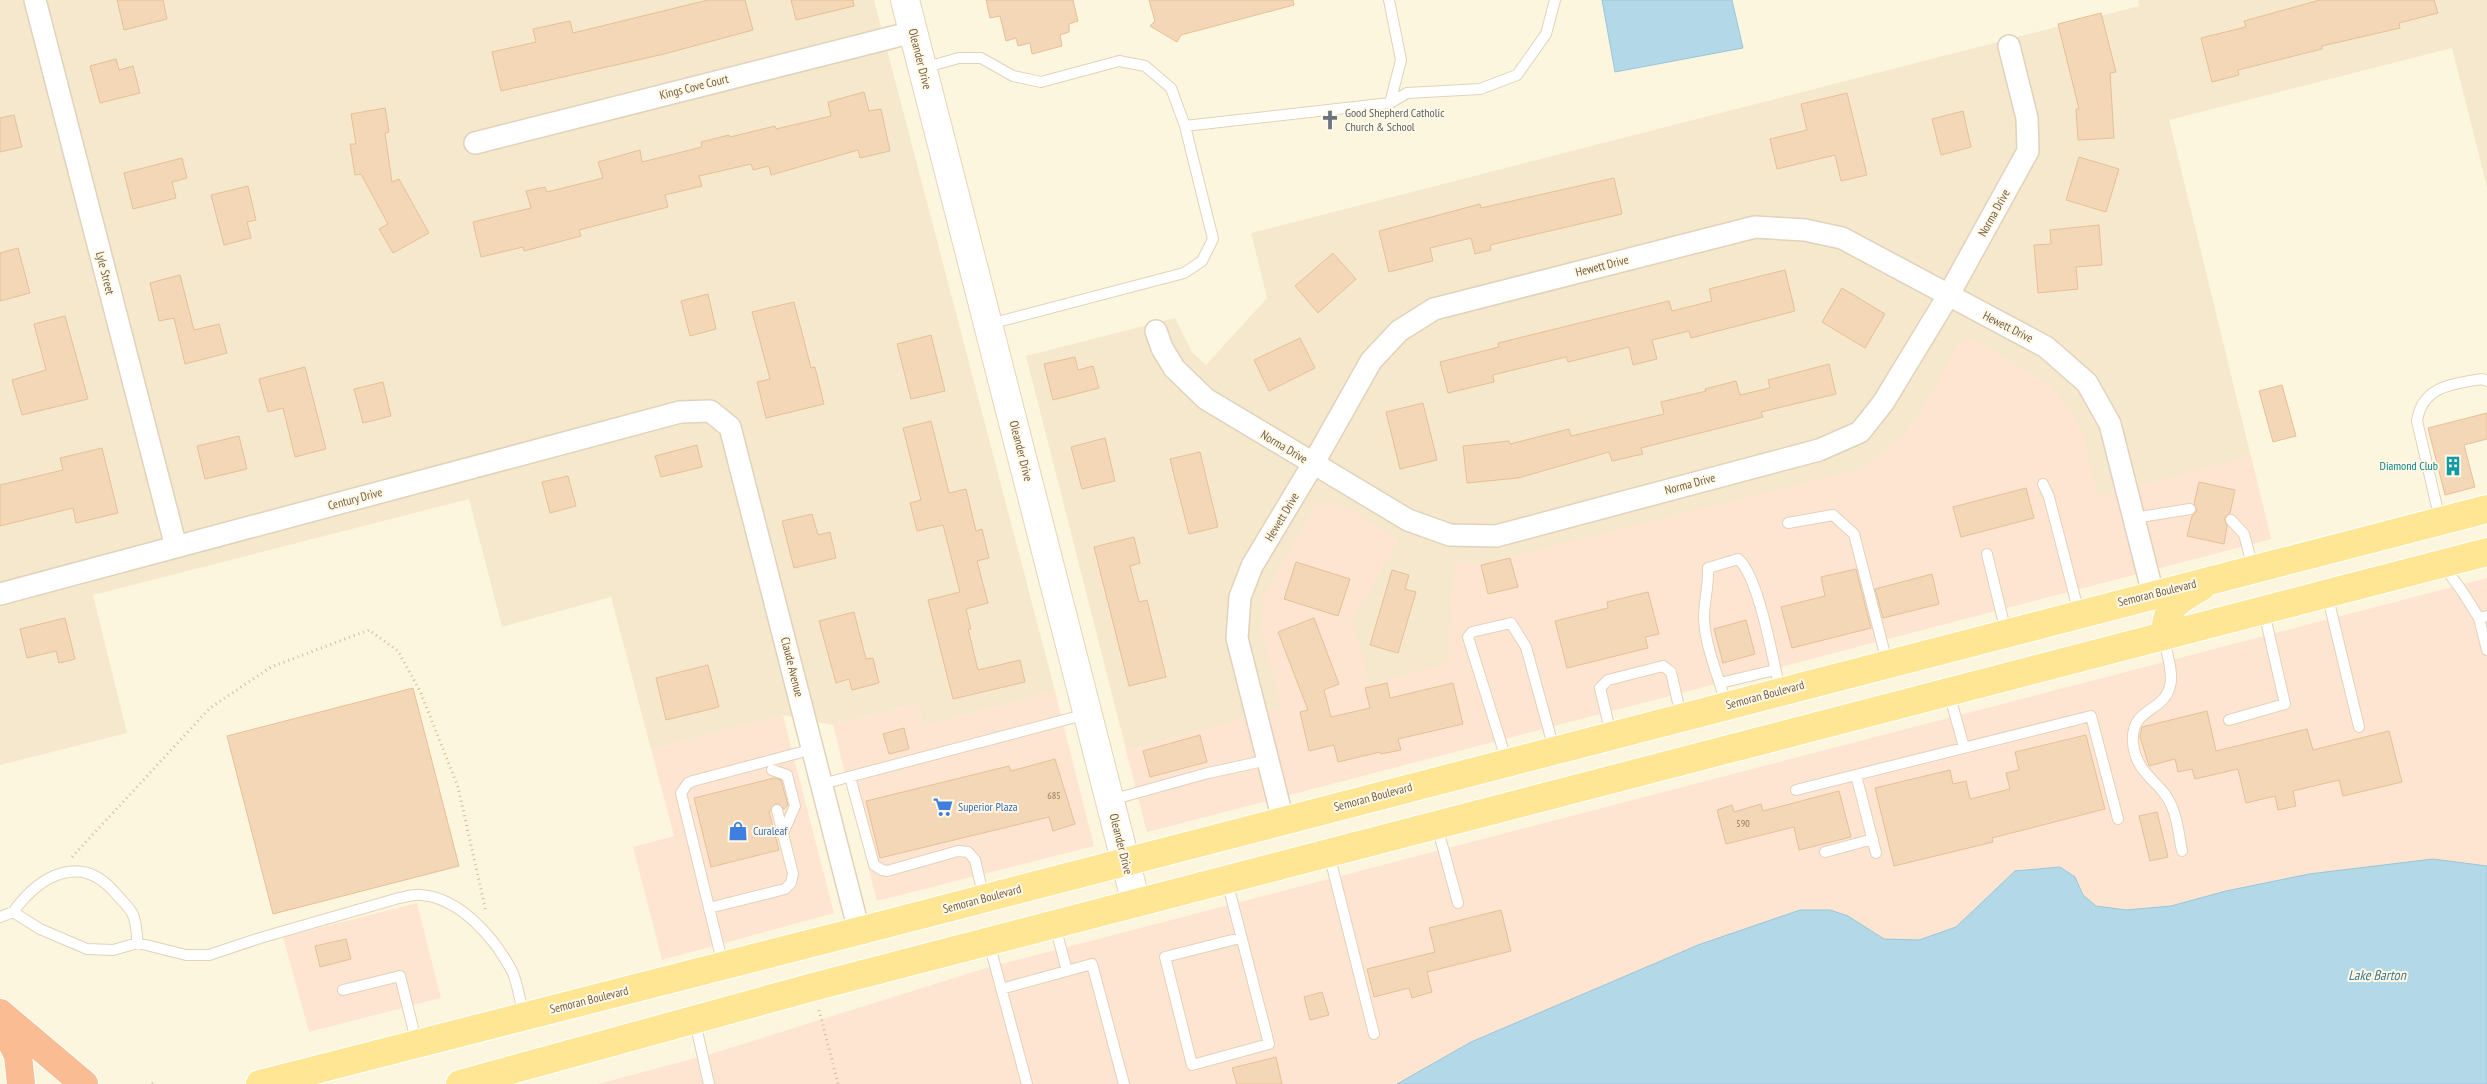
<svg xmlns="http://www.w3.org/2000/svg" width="2487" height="1084" font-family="'PT Sans Narrow',sans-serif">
<rect width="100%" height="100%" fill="#fdf6df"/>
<path fill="#f5e8cd" d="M0,0H874L1055,691L924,726L918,703L833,725L783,715L651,749L611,597L502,627L469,499L93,595L127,733L0,765Z
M2138,0H2487V187L2452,48L2169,120L2271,539L1147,832L1026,356L1175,318L1192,352L1206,365L1267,298L1251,233L2139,6Z"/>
<path fill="#fee5d2" d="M1968,340H1977L2051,386L2070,410L2081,431L2098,496L2251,456L2271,539L1147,832L1126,750L1282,708L1262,633V612L1265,595L1272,581L1313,508L1319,504L1336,502L1399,540L1352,621L1370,684L1446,664L1455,561L1483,563L1854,470L1881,454L1905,432L1924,407L1953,352L1960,343Z
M2487,578V1084H598L714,1053L986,968Z
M1055,691L1094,846L877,901L833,725L918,703L924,726Z
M783,715L834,913L662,960L633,847L674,836L651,749Z
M417,903L441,998L309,1032L283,937Z"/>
<path fill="#b3d8e7" stroke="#99c6d9" d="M1602,0H1732L1743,48L1615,72Z
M2433,859L2487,866V1084H1397L1471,1042L1698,945L1800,910H1830L1848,916L1884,939L1919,940L1956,927L2015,871L2060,867L2075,877L2083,895L2096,906L2126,910L2171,906L2226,891L2309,874Z"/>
<path fill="#f3d7b6" stroke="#e6c095" d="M117,0H163L167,19L124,30Z
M708,0H745L753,30L664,54L501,91L492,52L536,42L533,29L570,21L573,33Z
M791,0H853L854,6L796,20Z
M986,0H1073L1078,21L1069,24V32L1060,35L1062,46L1032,54L1030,43L1018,46L1016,38L1006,41L1000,16L990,18Z
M1149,0H1293L1294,5L1181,35L1177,42L1150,26L1155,21Z
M2320,0H2434L2438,13L2399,23L2400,28L2322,46V49L2238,70L2239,75L2212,82L2201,38L2246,27L2244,21Z
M2101,13L2116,72L2110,73L2114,138L2078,140L2076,109H2079L2058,24Z
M116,59L119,70L133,66L140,93L100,103L90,66Z
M864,92L869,111L881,109L890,151L860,158L858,150L771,175L769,166L753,170L751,164L699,176L702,186L665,195L668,207L579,230L581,236L524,251L523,247L481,257L473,222L531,208L526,191L545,187L547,192L603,178L598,162L640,150L642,162L702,147L701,142L729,135L730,137L775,126L776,129L831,116L828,102Z
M1847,93L1867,175L1841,181L1835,155L1777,169L1770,139L1807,130L1801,104Z
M385,108L389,132L385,133L392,182L399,179L429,233L393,253L379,229L388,224L361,174L355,175L350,144H356L351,114Z
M1963,111L1971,147L1941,155L1932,119Z
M14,115L22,147L0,152V118Z
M2079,157L2119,169L2106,212L2066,200Z
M182,158L187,178L172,182L176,198L133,209L124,173Z
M1614,178L1622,214L1490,245L1491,250L1475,254L1471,238L1430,248L1433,261L1389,272L1379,231L1480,204L1481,208Z
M248,186L256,220L247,222L251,238L224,245L211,195Z
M2099,225L2102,265L2076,267L2078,289L2038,293L2034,245L2051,244L2050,230Z
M18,248L30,293L0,301V253Z
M1333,253L1356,279L1318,313L1295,286Z
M1785,270L1795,311L1691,338L1689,331L1652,340L1657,359L1633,365L1629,347L1568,362L1566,357L1493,375L1494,382L1448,393L1440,362L1499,347L1498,343L1669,301L1672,311L1712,301L1709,289Z
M180,275L194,330L219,324L227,353L185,364L174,318L159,321L150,283Z
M1842,288L1885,314L1865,348L1822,322Z
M708,294L716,329L690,336L681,301Z
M794,302L811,368L815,367L824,404L766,418L757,382L770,379L752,312Z
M65,316L88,399L22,415L12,380L46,370L34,324Z
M931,335L945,391L911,399L897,344Z
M1300,338L1315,368L1269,391L1254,360Z
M1075,357L1078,370L1093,366L1099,388L1053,400L1044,364Z
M1829,364L1836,394L1761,412L1763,417L1641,448L1643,454L1612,461L1609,452L1518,478L1467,483L1463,446L1509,441L1510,444L1569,429L1571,436L1664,414L1661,402L1706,391L1705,389L1736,381L1740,395L1770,388L1768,380Z
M305,367L326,449L295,457L283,408L268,412L259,379Z
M383,382L391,416L363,423L354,389Z
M2282,385L2296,436L2273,442L2259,391Z
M1423,403L1437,460L1400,469L1386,412Z
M2487,413V439L2464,445L2475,487L2445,495L2428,428Z
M931,421L949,493L966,489L976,531L982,529L989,558L977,561L988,603L966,609L971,629H968L978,670L1020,660L1025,682L953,699L928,600L960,592L943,525L917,531L910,503L921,500L903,428Z
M239,436L247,469L205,479L197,446Z
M1105,438L1115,481L1082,489L1071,447Z
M697,445L702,467L661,477L655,456Z
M102,448L118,513L76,523L73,508L0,526V485L63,470L60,458Z
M1200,452L1218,527L1189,534L1170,459Z
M568,476L576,506L550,513L542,482Z
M2199,482L2235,490L2230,513L2224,518L2227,526L2224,544L2187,536L2192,516L2197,511L2194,504Z
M2026,488L2034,518L1961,537L1953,507Z
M812,514L818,535L830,532L836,558L794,568L782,521Z
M1134,537L1140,563L1130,566L1139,602L1147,600L1166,677L1129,686L1094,547Z
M1510,558L1518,587L1488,594L1481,565Z
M1296,562L1350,579L1338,616L1284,599Z
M1856,569L1871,628L1792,648L1781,607L1825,596L1821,577Z
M1392,570L1409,575L1405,589L1416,592L1398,653L1370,645Z
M1932,574L1939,604L1883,618L1875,589Z
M1648,592L1659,634L1645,637L1648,648L1567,668L1555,621L1608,608L1607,602Z
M854,612L866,659L873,658L879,683L852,690L849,679L836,683L819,621Z
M65,618L75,659L59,663L56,651L27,658L20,629Z
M1314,618L1339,684L1324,690L1331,717L1370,708L1365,688L1387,683L1390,698L1453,683L1463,724L1398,739L1401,750L1381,754L1380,752L1338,762L1334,745L1309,751L1300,712L1308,710L1278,632Z
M1746,620L1755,654L1723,663L1714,629Z
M708,665L719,707L666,720L656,678Z
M413,688L459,866L273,914L227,736Z
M2207,711L2216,751L2307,729L2313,750L2389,731L2402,782L2343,796L2339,780L2293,791L2296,806L2278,810L2275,796L2246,803L2238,769L2195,779L2192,769L2178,772L2175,759L2149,766L2140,737L2142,727Z
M904,728L909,749L889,754L883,734Z
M1200,735L1207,762L1150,777L1143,751Z
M2086,735L2105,809L1992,838L1993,842L1894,866L1875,788L1950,770L1953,784L1966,781L1970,799L2010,789L2006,773L2019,770L2015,752Z
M1055,759L1075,824L1053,831L1049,817L880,858L866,801L1009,766L1011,771Z
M774,778L781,780L788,805L784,809L779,804H775L769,812L779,850L711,867L694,798Z
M1839,791L1851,837L1799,850L1794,827L1726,844L1717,810L1732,805L1734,812L1761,804L1763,811Z
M2157,812L2168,857L2150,861L2139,816Z
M1501,910L1511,951L1427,972L1432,992L1412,998L1409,988L1374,997L1367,969L1435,952L1429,928Z
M346,939L351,959L320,967L315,946Z
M1322,992L1329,1015L1310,1020L1304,997Z
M1276,1057L1282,1084H1237L1232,1068Z"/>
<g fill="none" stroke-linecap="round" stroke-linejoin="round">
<defs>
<path id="lane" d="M1389,0L1401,60L1390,103
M923,68L959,58H981L1013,76L1041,82L1119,61L1145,66L1171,88L1185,126L1213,239L1202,261L1184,273L990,324
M1185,126L1390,103L1407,93L1480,89L1517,75L1546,34L1555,0
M2043,484L2049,497L2079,613
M2134,518L2190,509
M2231,520L2244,534L2253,568
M2440,520L2417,421C2422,386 2453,384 2482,379L2487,381
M1788,523L1833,515L1854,534L1887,662
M1987,554L2006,632
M2443,565L2462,591L2479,618
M2327,594L2359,727
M2487,616L2479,618L2487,650
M2164,638C2166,652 2174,673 2170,686C2164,713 2130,707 2133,743C2136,776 2163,782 2172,807C2178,820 2179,837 2182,851
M1720,683L1775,670
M1949,693L1964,747
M1726,704C1719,677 1705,647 1704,618C1704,601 1709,585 1708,568L1738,559C1759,576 1773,661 1780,690
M2229,720L2285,704L2264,612
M1611,734L1600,688L1608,680L1663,666L1671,672L1681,716
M1507,762L1468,637L1472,632L1511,623L1526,647L1554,749
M772,770L787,775L795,806L783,833
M1856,775L1876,853
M850,777L874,865L882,870L887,871L958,851L968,852L975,860L984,898
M822,784L1087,714
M1796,790L2091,716L2118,819
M1111,800L1208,773L1268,760
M1437,826L1458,903
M1825,852L1873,839
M1329,854L1374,1034
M1227,881L1269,1044L1192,1065L1165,957L1240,938
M709,908L785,889L791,883L793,874L777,810
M13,912C41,874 82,852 117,895C122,901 129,907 132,913C137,921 136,934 138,943
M0,917L13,912L40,929L87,949L113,950L138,943L186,955H209L260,938L399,898C406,897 414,894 421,895C461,898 495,939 512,971C518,984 520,1002 524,1016
M1055,926L1067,971
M989,943L1027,1084
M723,965L681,793L688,783L693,781L813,749
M1001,989L1092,964L1124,1084
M343,990L400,976L417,1044
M695,1022L709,1084"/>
<path id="street" d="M35,0L176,547
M475,143L913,32
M1156,331L1162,348L1174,368L1206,399L1408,520L1450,535L1496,536L1819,450L1860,432L1883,403L1948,296L2028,151L2027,118L2009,46
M0,594L680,412L710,411L730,427L859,931
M1283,820L1237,638L1240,597L1252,566L1313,464L1371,361L1399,331L1434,309L1755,227L1805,230L1842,238L2046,347L2087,383L2110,424L2153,594"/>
<path id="secondary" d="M905,0L1136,903"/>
<path id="primary" d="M2165,635C2166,605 2176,602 2201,587
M260,1084L859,931L2487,509
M460,1084L813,987L2487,552"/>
<path id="highway" d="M0,1013L84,1084
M0,1020L18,1055L21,1084"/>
</defs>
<use href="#lane" stroke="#e1d2bb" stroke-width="12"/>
<use href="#street" stroke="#e1d2bb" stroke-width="24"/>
<use href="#secondary" stroke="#e6d4b9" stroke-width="30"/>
<use href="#primary" stroke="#fff" stroke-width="30"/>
<use href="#highway" stroke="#fff" stroke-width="30"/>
<path stroke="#d8ba99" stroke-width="3" stroke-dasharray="1 4" stroke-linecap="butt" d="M72,857L210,708L271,667L369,630L398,651L420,691L458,787L486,912
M819,1010L838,1084
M152,1083L153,1084"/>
<use href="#lane" stroke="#fff" stroke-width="10"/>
<use href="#street" stroke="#fff" stroke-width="21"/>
<use href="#secondary" stroke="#fff" stroke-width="28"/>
<use href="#primary" stroke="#ffe694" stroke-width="28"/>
<use href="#highway" stroke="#fabd93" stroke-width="28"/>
</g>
<defs>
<symbol id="church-bare" viewBox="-9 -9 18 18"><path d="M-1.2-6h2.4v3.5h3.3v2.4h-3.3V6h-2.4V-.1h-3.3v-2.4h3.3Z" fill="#6b7280" stroke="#fff9e6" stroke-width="2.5" paint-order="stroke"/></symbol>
<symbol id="building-bare" viewBox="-9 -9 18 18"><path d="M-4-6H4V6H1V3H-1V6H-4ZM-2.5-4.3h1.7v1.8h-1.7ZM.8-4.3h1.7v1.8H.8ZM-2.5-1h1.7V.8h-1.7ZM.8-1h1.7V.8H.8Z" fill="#0f9aa8" stroke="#fff9e6" stroke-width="2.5" paint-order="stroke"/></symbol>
<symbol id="supermarket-bare" viewBox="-9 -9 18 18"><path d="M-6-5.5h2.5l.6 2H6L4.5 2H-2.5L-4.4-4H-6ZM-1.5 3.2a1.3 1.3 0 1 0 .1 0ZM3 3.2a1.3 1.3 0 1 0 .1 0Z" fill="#3f7fe0" stroke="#fff9e6" stroke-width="2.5" paint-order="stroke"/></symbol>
<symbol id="shop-bare" viewBox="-9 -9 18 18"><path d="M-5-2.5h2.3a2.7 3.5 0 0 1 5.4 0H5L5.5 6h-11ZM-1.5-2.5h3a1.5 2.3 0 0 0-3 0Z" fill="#3f7fe0" stroke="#fff9e6" stroke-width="2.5" paint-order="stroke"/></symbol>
</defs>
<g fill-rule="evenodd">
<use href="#church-bare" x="1316" y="106" width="28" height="28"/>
<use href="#building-bare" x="2439" y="452" width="28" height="28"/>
<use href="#supermarket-bare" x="929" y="793" width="28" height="28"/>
<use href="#shop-bare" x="724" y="817" width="28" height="28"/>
</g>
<g text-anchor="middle" stroke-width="4" stroke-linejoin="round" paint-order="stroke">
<g font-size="10" fill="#947c62">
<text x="1054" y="799">685</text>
<text x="1743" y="827">590</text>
</g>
<g font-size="12" fill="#745d46" stroke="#fff9e6">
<text transform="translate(920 59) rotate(76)" y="4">Oleander Drive</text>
<text transform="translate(694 87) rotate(-14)" y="4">Kings Cove Court</text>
<text transform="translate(1994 213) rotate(-61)" y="4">Norma Drive</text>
<text transform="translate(1602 266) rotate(-14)" y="4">Hewett Drive</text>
<text transform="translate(105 273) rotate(76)" y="4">Lyle Street</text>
<text transform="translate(2008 327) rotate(27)" y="4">Hewett Drive</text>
<text transform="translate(1284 447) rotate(31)" y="4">Norma Drive</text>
<text transform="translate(1021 451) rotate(76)" y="4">Oleander Drive</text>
<text transform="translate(1690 484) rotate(-15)" y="4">Norma Drive</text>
<text transform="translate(355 499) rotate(-15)" y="4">Century Drive</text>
<text transform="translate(1282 517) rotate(-59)" y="4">Hewett Drive</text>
<text transform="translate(2157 593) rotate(-14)" y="4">Semoran Boulevard</text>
<text transform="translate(792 667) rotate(76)" y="4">Claude Avenue</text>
<text transform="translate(1765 695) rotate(-15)" y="4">Semoran Boulevard</text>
<text transform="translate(1373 797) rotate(-15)" y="4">Semoran Boulevard</text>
<text transform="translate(1121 844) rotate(76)" y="4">Oleander Drive</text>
<text transform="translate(982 899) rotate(-15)" y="4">Semoran Boulevard</text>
<text transform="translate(589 1000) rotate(-14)" y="4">Semoran Boulevard</text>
</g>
<g font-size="12" fill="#5b616d" stroke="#fff9e6" text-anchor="start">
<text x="1345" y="117">Good Shepherd Catholic<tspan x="1345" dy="14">Church &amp; School</tspan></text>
</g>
<g font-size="12" fill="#0d838f" stroke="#fff9e6" text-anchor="end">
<text x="2438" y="470">Diamond Club</text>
</g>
<g font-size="12" fill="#366cbe" stroke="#fff9e6" text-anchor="start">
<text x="958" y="811">Superior Plaza</text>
<text x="753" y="835">Curaleaf</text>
</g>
<g font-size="14" font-style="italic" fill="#427890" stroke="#fff9e6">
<text x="2377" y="980">Lake Barton</text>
</g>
</g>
</svg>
